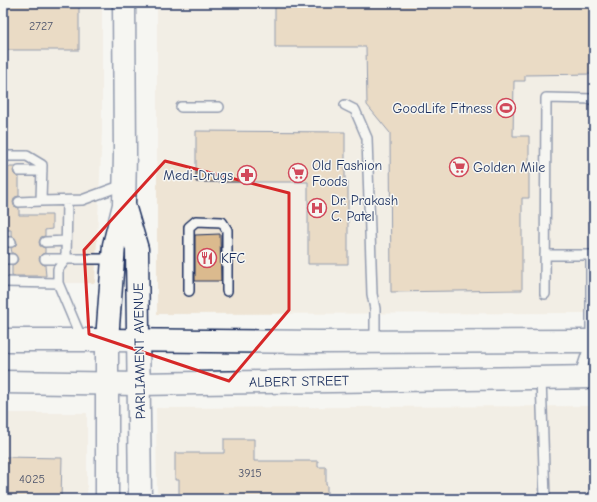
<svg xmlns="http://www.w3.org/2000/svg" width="597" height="502" font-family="'Comic Neue',sans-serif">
<rect width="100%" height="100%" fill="#f6f6f2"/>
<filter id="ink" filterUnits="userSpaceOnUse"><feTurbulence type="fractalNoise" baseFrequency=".025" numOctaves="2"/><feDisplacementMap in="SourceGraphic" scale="8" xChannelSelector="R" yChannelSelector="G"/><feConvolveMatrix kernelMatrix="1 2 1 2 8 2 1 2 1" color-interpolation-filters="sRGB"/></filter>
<g filter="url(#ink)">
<path fill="#eee4d4" d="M3,3H102V132L95,283H3Z
M157,3H594V313L157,314Z
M594,406V499H157L156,408Z
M3,413H87V499H3Z"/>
<path fill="#dbba8e" stroke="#1b2f5e" d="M3,3H79V50H3Z
M275,3H594V74L525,75V81H514L513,136H529V198H522V290L391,292L390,133L367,105L366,47H275Z
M196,131L345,132V182H348V264H308V182H196Z
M3,167H15L13,171L14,174L16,176L19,177V196L15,197L13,202L14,206L19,208V215H52V229L45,230V236L41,237L39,242L40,246L45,248V253L42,254L40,256L39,259L42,264L45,265L46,276H12V265L15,264L17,262L18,259L15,254L12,253L11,248L16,245L17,242L14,237L11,236V230H3Z
M220,234L221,281H195V235Z
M224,439H254V461H318V467H326V485H327V499H179V480H175V453H224Z
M3,457L62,458L61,499H3Z"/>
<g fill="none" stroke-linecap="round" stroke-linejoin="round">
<defs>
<path id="lane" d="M345,105L355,110L367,138L372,294L375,309V342
M181,107H219
M3,156H27L42,165L41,201L82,200L123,185
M19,171H42
M19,202L41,201
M3,242H11
M45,242L66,241
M545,255H594
M3,259H12
M45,259H113
M3,282L58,283L82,340
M58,283V269L66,259L67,201
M189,291V227L196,221L222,222L227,230V291
M545,294L546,98L594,99
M579,377L591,341V255
M541,378L545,499"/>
<path id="secondary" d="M124,205L137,249L140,499
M107,499V340L114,245L124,205L125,154L124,3"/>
<path id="primary" d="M3,340H107L317,342L594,341
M3,382L139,384L594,377"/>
</defs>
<use href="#lane" stroke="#1b2f5e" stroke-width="12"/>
<use href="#secondary" stroke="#1b2f5e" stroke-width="25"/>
<use href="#primary" stroke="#1b2f5e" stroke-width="25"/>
<use href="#lane" stroke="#f6f6f2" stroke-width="9"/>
<use href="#secondary" stroke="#f6f6f2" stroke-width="22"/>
<use href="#primary" stroke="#f6f6f2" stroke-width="22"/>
</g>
</g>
<path d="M0 0H597V502H0ZM165,161L289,193V310L229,381L89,334L84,250Z" fill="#f6f6f2" fill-opacity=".55" fill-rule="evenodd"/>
<path fill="none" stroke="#d62828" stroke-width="3" stroke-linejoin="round" d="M165,161L289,193V310L229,381L89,334L84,250Z"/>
<defs>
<symbol id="stadium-ring" viewBox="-11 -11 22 22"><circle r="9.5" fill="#f6f6f2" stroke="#d1495b" stroke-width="1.5"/><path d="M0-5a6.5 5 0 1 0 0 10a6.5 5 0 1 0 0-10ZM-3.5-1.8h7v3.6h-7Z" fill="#d1495b"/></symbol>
<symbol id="supermarket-ring" viewBox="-11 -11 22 22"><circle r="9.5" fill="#f6f6f2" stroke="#d1495b" stroke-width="1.5"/><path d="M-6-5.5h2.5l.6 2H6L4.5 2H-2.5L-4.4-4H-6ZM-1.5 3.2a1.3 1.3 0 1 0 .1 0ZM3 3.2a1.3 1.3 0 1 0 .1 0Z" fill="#d1495b"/></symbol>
<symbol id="pharmacy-ring" viewBox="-11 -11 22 22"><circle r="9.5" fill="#f6f6f2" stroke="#d1495b" stroke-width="1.5"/><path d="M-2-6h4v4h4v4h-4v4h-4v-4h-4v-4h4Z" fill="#d1495b"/></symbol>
<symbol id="hospital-ring" viewBox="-11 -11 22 22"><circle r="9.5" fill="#f6f6f2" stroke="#d1495b" stroke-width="1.5"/><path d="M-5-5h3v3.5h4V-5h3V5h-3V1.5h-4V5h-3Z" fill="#d1495b"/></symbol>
<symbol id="restaurant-ring" viewBox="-11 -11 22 22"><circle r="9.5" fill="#f6f6f2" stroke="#d1495b" stroke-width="1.5"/><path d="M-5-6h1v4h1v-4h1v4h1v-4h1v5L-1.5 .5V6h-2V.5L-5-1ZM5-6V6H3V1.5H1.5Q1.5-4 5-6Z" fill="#d1495b"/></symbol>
</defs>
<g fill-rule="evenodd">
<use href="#stadium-ring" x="495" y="97" width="22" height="22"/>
<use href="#supermarket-ring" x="448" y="156" width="22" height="22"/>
<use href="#supermarket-ring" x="287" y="162" width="22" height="22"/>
<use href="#pharmacy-ring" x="236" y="164" width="22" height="22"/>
<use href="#hospital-ring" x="306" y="197" width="22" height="22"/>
<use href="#restaurant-ring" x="196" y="247" width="22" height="22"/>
</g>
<g text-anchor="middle" stroke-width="3" stroke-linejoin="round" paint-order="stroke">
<g font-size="12" fill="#4b526a">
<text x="41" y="30">2727</text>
<text x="250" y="477">3915</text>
<text x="32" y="483">4025</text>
</g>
<g font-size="14" fill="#1b2f5e" stroke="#f6f6f2" text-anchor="start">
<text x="492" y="113" text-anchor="end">GoodLife Fitness</text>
<text x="312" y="170">Old Fashion<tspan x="312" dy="16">Foods</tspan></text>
<text x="473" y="172">Golden Mile</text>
<text x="233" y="180" text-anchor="end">Medi-Drugs</text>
<text x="331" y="205">Dr. Prakash<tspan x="331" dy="16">C. Patel</tspan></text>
<text x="221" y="263">KFC</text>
</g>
<g font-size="14" fill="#1b2f5e" stroke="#f6f6f2">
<text transform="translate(139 351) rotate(-91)" y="5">PARLIAMENT AVENUE</text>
<text transform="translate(299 381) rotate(-1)" y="5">ALBERT STREET</text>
</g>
</g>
<rect width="597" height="502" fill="none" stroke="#f6f6f2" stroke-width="16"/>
<rect x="8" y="8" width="581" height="486" fill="none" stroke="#1b2f5e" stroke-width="1.5" filter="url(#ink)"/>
</svg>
